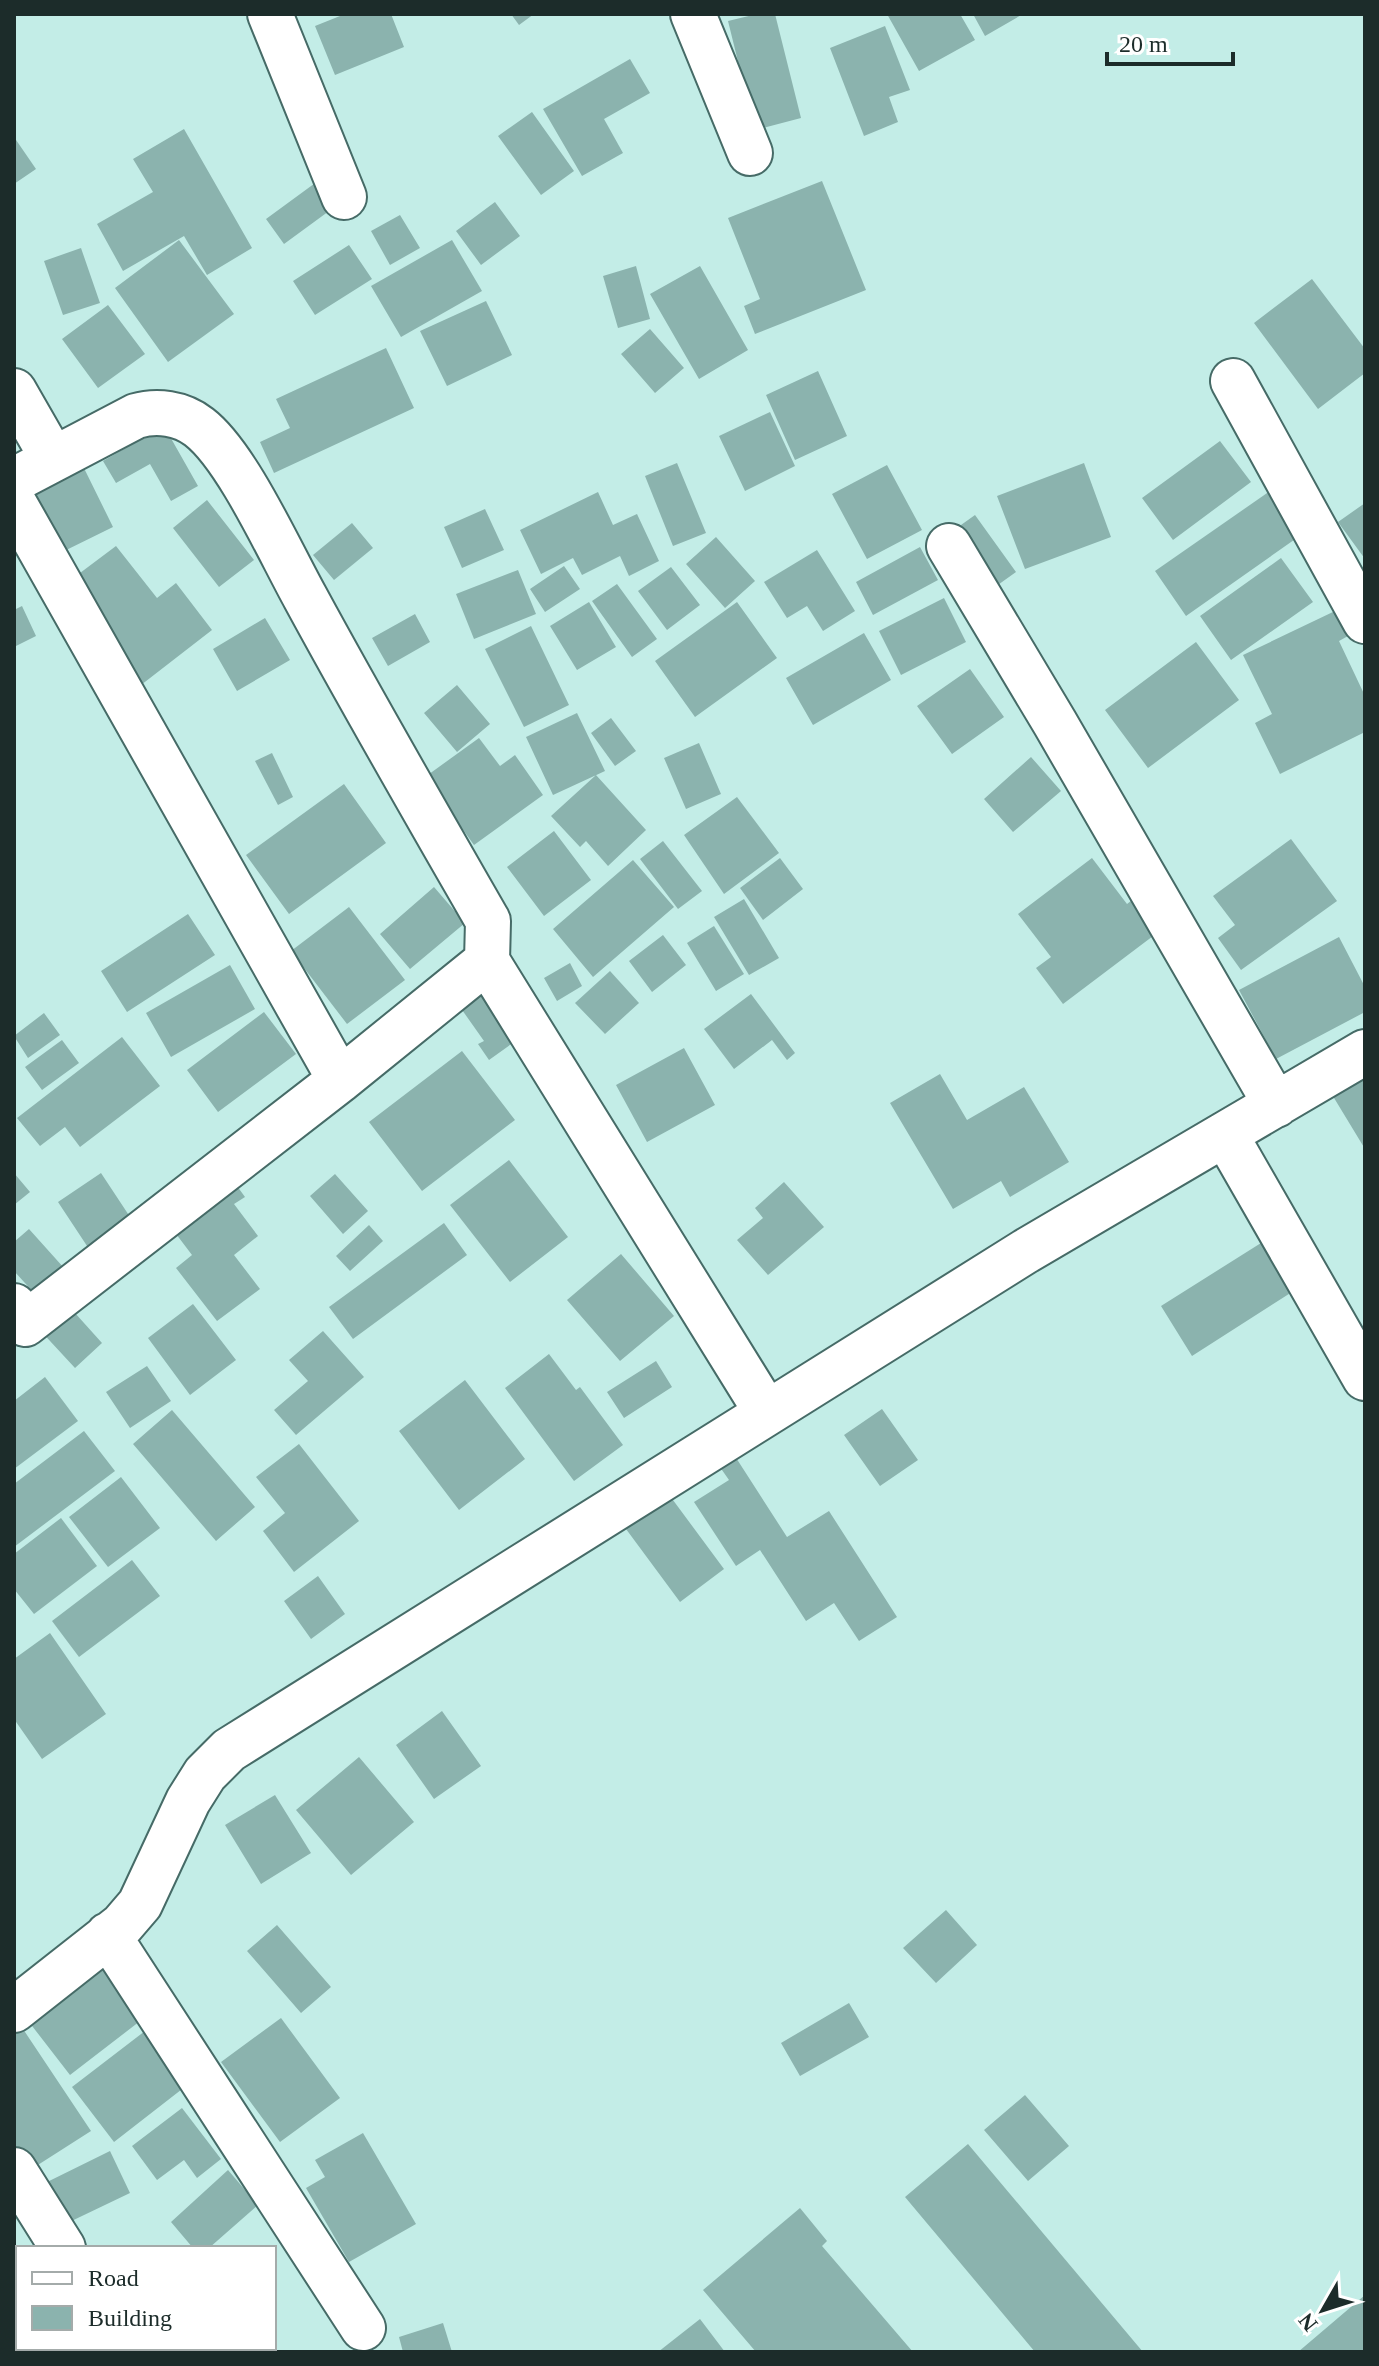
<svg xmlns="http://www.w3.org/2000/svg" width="1379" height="2366" font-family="Georgia,serif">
<rect width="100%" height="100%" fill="#c3ede7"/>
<path fill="#8bb3ae" d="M345,14H391L404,47L335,75L315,26Z
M511,14H534L519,25Z
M757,14H775L801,118L755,130L728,21Z
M887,14H960L975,40L919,71Z
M973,14H1023L985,36Z
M885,26L910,90L889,97L898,122L864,136L830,48Z
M630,59L650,93L604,119L623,153L582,176L543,109Z
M532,112L574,171L541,195L498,136Z
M184,129L252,248L207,275L184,236L123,271L97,224L153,192L133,159Z
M14,137L36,169L14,184Z
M322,178L340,203L284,244L266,219Z
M822,181L866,290L755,334L744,306L760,299L728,218Z
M495,202L520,236L481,265L456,231Z
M400,215L420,248L390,265L371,231Z
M179,240L234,314L168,362L115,288Z
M452,240L482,291L401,337L371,286Z
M349,245L372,279L315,315L293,281Z
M81,248L100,303L63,315L44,261Z
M636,266L650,319L618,328L603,276Z
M700,266L748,350L699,379L650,294Z
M1312,279L1365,349V373L1318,409L1254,323Z
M486,301L512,355L447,386L420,331Z
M108,305L145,354L98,388L62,339Z
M650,329L684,368L655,393L621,354Z
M386,348L414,408L274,473L260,442L290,428L276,399Z
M818,371L847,436L795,460L766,395Z
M770,412L795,466L745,491L719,436Z
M164,426L198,486L171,501L150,464L116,483L103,461Z
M1220,441L1251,482L1173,540L1142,498Z
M78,456L113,527L52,557L17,486Z
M677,463L706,533L673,546L645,476Z
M1084,463L1111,537L1025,569L997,496Z
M887,465L922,530L867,559L832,494Z
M1270,491L1301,535L1186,616L1155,571Z
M598,492L613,525L637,514L659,561L629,576L620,556L582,575L573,558L541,574L520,530Z
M207,500L254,560L219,587L173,528Z
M1365,503V559L1338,522Z
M485,509L504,550L462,568L444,527Z
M975,515L1016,572L995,587L954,530Z
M352,523L373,548L334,580L313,555Z
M716,537L755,581L725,608L686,564Z
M116,546L157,598L176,583L212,630L141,685L64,585Z
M920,547L938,580L873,615L856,582Z
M817,550L855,611L823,631L807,606L787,618L764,582Z
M1281,558L1313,602L1231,660L1200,616Z
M564,566L580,589L545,612L530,589Z
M671,567L700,605L667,630L638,591Z
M518,570L536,614L474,639L456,594Z
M617,584L657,639L632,657L592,601Z
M944,598L966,642L901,675L879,631Z
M589,602L616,647L577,670L550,626Z
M737,602L777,658L695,717L655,661Z
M22,606L36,636L14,647V610Z
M1335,611L1348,636L1339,641L1365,696V732L1280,774L1255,723L1272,714L1243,655Z
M415,614L430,642L388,666L372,638Z
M265,618L290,660L237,691L213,649Z
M531,626L569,705L524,727L485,649Z
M864,633L891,680L813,725L786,678Z
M1196,642L1239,700L1148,768L1105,710Z
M970,669L1004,717L952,754L917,706Z
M457,685L490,724L457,752L424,713Z
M577,713L605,771L553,795L526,737Z
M611,718L636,751L615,766L591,733Z
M479,738L500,766L515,755L543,795L474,845L425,777Z
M699,743L721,794L686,809L664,758Z
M272,753L293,797L278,805L255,761Z
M1031,757L1061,791L1013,832L984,799Z
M596,775L646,830L608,866L586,841L580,847L551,816Z
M344,784L386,843L289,914L246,855Z
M737,797L779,853L724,894L684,835Z
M554,831L591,880L544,916L507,867Z
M1291,839L1337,901L1241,970L1218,938L1235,925L1213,896Z
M663,841L702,891L678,909L640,859Z
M780,858L803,889L763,920L740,888Z
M1092,858L1127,904L1136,897L1161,930L1063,1004L1036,968L1051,957L1018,914Z
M633,860L674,907L593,977L553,929Z
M434,887L465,923L410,969L380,934Z
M744,899L779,958L749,975L714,917Z
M349,907L405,980L347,1024L291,951Z
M188,914L215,955L127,1012L101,971Z
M714,926L744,974L716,991L687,943Z
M663,935L686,965L652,992L629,961Z
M1339,937L1365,987V1012L1276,1059L1239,990Z
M570,963L582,986L557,1001L544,978Z
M230,965L255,1009L171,1057L146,1013Z
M610,971L639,1003L605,1034L575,1003Z
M479,993L514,1042L489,1060L478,1044L484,1041L460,1007Z
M751,994L795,1053L787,1060L772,1040L734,1069L704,1029Z
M264,1012L296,1054L218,1112L187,1070Z
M44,1013L60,1035L28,1058L14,1036Z
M122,1037L160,1086L80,1147L65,1127L40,1146L17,1118Z
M62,1040L79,1063L42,1090L25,1067Z
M684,1048L715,1105L647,1142L616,1085Z
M462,1051L515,1120L422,1191L369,1122Z
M1365,1065V1149L1328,1088Z
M940,1074L967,1120L1024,1087L1069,1162L1010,1197L1001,1181L953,1209L890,1103Z
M509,1160L568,1237L510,1282L450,1205Z
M14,1173L30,1192L14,1205Z
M101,1173L136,1226L93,1255L58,1202Z
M335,1174L368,1211L343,1234L310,1196Z
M229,1175L245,1197L234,1204L258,1236L234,1255L260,1289L217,1321L176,1268L192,1255L167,1222Z
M784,1182L824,1227L768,1275L737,1240L763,1218L755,1208Z
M444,1223L467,1255L353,1339L329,1307Z
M369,1225L383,1241L350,1271L336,1256Z
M29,1229L64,1268L35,1294L14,1271V1242Z
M1261,1243L1292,1292L1192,1356L1161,1306Z
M621,1254L674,1316L620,1361L567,1300Z
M66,1303L102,1343L75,1368L38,1328Z
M193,1304L236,1360L190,1395L148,1338Z
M323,1331L364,1377L296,1435L274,1410L308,1381L289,1360Z
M549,1354L576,1390L580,1387L623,1445L574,1481L505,1388Z
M656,1361L672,1387L624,1418L607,1392Z
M147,1366L171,1401L130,1428L106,1392Z
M45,1377L78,1421L14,1469V1401Z
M465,1380L525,1459L459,1510L399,1431Z
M882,1409L918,1460L880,1486L844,1435Z
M172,1410L255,1507L216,1541L133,1444Z
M84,1431L115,1471L14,1547V1484Z
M299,1444L359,1521L294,1572L263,1531L285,1513L256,1477Z
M731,1450L787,1537L829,1511L897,1617L859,1641L834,1603L806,1621L760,1550L736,1566L694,1502L729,1480L715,1460Z
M121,1477L160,1528L108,1567L69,1517Z
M670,1496L724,1569L680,1602L626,1529Z
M61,1518L97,1566L34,1614L14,1589V1554Z
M132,1560L160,1596L79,1657L52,1621Z
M318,1576L345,1614L311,1639L284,1601Z
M50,1633L106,1714L42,1759L14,1719V1659Z
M442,1711L481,1766L434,1799L396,1745Z
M359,1757L414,1822L351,1875L296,1810Z
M275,1795L311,1853L261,1884L225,1825Z
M946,1910L977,1945L936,1983L903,1948Z
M277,1925L331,1987L301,2013L247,1951Z
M102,1965L144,2018L70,2075L29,2022Z
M849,2003L869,2037L800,2076L781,2043Z
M281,2018L340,2098L280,2142L221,2062Z
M21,2026L91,2131L30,2170L14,2146V2031Z
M145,2031L186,2086L114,2142L72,2087Z
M1025,2095L1069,2146L1028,2181L984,2130Z
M182,2108L221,2159L197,2178L184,2160L157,2180L132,2146Z
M363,2133L416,2224L349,2262L306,2188L325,2177L315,2160Z
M968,2144L1143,2352H1035L905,2197Z
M110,2151L130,2193L59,2227L39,2186Z
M228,2170L258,2205L209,2248H193L171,2222Z
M800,2208L827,2241L822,2246L913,2352H756L703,2290Z
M1365,2295V2352H1298Z
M18,2314V2348H95L98,2352H14V2317Z
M700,2319L725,2352H658Z
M443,2323L452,2352H403L399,2337Z"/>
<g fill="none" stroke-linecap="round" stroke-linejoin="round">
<defs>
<path id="minor" d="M270,14L344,197
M693,14L750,153
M1233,381L1365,621
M14,391L53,459
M14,480L136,416C157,410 181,413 199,427C237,456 280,552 305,597C364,706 426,813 488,921L487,961L340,1080L25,1324L14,1306
M14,503L340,1080
M949,546L1055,723L1276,1105
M487,961L767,1413
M1225,1134L1365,1378
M108,1935L363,2328
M14,2010L122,1925L140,1904L188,1801L205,1774L229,1750L1026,1251L1365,1052
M14,2170L63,2248
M125,2348L126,2350"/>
</defs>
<use href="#minor" stroke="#466b67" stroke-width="48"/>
<use href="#minor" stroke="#fff" stroke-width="44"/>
</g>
<rect width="1379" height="2366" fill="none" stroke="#1c2c2a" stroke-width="32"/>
<rect x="16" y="2246" width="260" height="104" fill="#ffffff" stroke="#a4abaa" stroke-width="2"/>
<rect x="32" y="2272" width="40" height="12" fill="#ffffff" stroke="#a4abaa" stroke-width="2"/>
<text x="88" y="2286" font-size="24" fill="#1c2c2a">Road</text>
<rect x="32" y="2306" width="40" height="24" fill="#8bb3ae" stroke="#a4abaa" stroke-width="2"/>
<text x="88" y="2326" font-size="24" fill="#1c2c2a">Building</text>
<g transform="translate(1323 2310) rotate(231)" stroke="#ffffff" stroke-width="6" paint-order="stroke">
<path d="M0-6L14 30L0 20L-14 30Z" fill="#1c2c2a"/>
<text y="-12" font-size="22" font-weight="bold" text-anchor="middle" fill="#1c2c2a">N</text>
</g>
<path d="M1107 52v12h126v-12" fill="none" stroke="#1c2c2a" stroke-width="4"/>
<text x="1119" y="52" font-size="24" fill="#1c2c2a" stroke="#ffffff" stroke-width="6" paint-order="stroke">20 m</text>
</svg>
